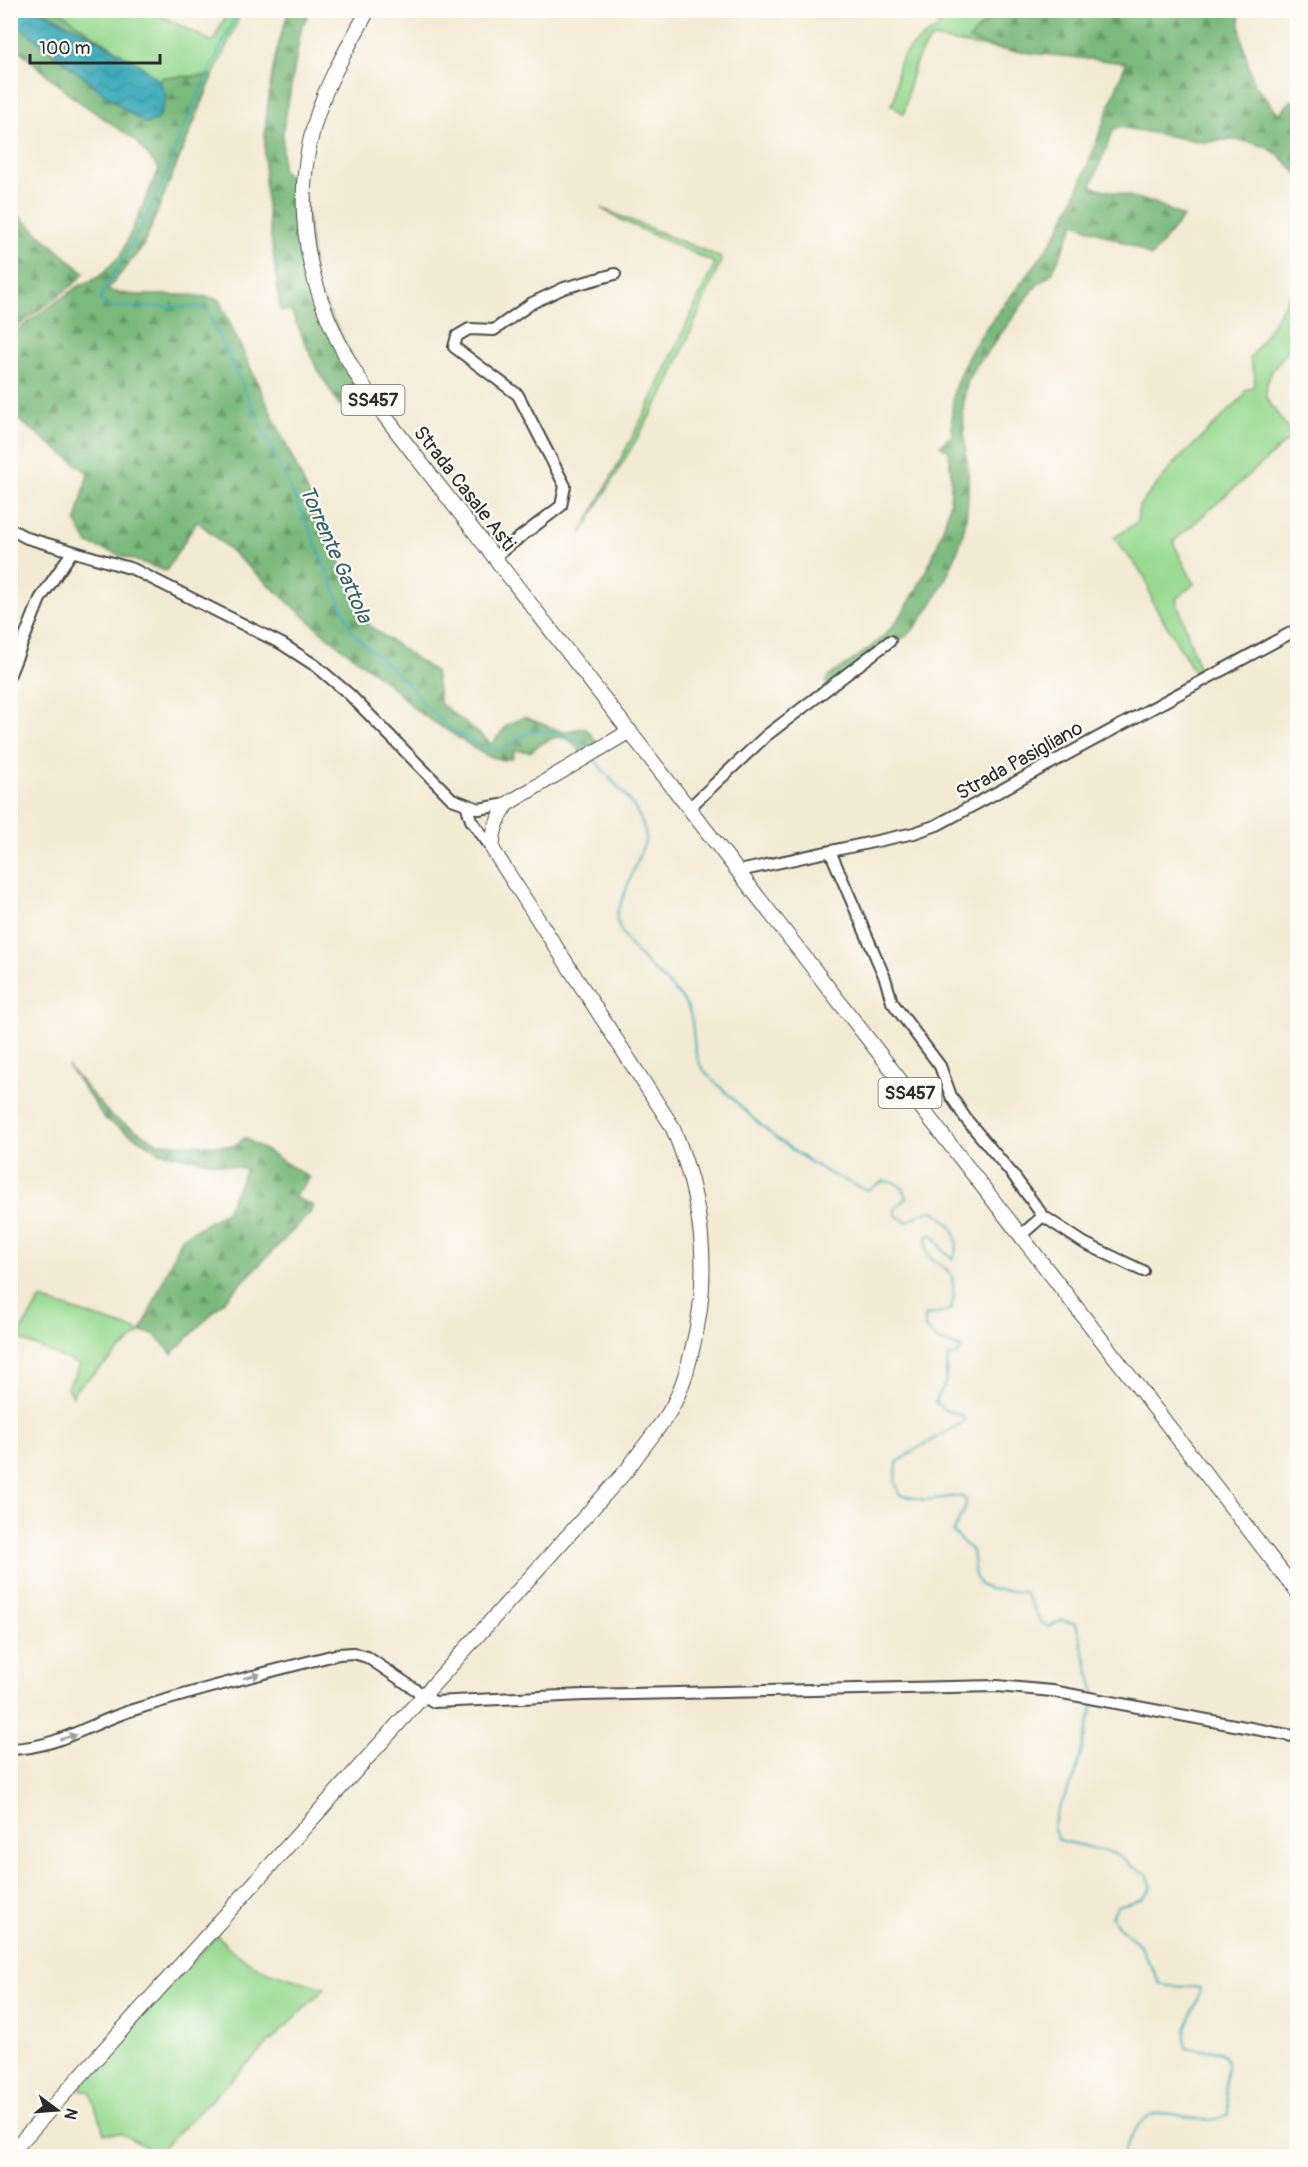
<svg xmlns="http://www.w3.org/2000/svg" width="1308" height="2167" font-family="Pangolin,sans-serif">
<defs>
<pattern id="forest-firs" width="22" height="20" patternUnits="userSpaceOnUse" patternTransform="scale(1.5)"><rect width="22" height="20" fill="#7aba7b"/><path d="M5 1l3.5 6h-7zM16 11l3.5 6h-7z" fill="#649765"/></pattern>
<pattern id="water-waves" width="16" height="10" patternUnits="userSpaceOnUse" patternTransform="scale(1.5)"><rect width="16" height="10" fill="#3dacba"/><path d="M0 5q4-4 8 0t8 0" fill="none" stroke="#338c97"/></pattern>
</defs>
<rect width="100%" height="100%" fill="#fdfcf7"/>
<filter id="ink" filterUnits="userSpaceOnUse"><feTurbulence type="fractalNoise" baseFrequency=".0167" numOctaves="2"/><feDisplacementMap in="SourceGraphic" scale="12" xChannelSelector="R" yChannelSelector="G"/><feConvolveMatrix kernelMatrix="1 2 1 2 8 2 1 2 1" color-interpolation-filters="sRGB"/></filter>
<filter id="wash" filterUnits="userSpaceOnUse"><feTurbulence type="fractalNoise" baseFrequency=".008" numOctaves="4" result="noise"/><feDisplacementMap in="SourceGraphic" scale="24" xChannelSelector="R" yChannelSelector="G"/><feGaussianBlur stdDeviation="1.35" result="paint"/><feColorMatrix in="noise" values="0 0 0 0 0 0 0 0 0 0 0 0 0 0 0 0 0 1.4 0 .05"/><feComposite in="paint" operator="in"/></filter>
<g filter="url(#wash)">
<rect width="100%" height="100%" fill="#f3ead3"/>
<path fill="#98da91" stroke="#62825e" stroke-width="1.5" d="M60,11H151L213,42L228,11H242L213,76L163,77L160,81C128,55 92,36 60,11Z
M926,11H995L970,39L1004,50L932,38C910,61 910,85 904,114L891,105C898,94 896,86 897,73C899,50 923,38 941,26Z
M601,208L720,257L721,261L667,387L581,534L648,407L715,263L621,220Z
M1297,284V338L1272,371L1267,383L1266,398L1293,436L1173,542L1194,584L1176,599L1199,668L1195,673L1153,603L1145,577L1114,538L1137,522L1139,506L1174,464L1244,396L1245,390L1253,387L1255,376L1250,359Z
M41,1299L141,1332L75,1390L73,1396L67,1388L80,1365L16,1338Z
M217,1935C246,1971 282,1975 325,1988L157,2153L121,2133H104L90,2091L82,2090L79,2085Z"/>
<path fill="url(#forest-firs)" stroke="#527253" stroke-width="1.5" d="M1057,10L1239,11L1241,37L1254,84L1279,114L1291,101H1297V174C1290,167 1282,156 1273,151C1254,141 1228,136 1207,143L1120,127L1114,129L1091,186L1155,203L1183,217L1151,257L1138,248L1075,223L1052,273L1036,286L984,357C952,385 966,438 968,475C969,496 967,524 960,544C949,575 933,607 911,632C906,637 898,640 892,645C871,661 853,678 830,691L826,682L828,677C851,661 879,645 896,622C916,596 939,547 947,515C953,494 951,473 949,451L940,445L952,435C952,418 951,401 956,385C974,326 1035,278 1063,221C1089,170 1105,115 1126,63L1004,50L969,40L993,14C1016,17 1034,17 1057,10Z
M11,11H60L92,36L140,65L160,81L163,77L213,76L143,246L107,290C144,301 183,289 219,300L370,626L435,672L440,703L492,744L507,725L524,717L563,732L585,727L599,745L581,753C565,728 549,737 530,752L515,750L512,758L503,760L485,755L417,711L389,684L324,634L197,521L166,571L88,544L76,522L88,473L11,414V335L77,287L99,277L121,255L159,169L135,140L71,96L11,43Z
M289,11H311L302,25L283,131L282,170L304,192L316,287L380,410L339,405L315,365L291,311H280C277,276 271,241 267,206C260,147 268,66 289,11Z
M11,209L84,273L73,285L11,331Z
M68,1066L111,1116L158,1143L233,1146L245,1138L310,1178L294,1197L314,1206L310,1213L172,1354L155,1334L141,1332L181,1238L226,1212L246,1169L160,1152L105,1119Z"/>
<path fill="url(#water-waves)" stroke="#346c72" stroke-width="1.5" d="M11,10L42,11L92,36L140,65L160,81L166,97L159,118L147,124L129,113L11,20Z"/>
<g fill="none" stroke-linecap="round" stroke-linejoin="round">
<path stroke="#3dacba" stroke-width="2" d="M105,287L132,244L161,186L188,118L238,10
M104,290L100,300L107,307H199L208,312L309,528L353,633L411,687L427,708L453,731L483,747L503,750C525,733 531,726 559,734C573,738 578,738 587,750
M594,759C612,783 644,808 646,839L616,915C620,947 663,975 683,1000C699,1019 688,1049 703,1069C709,1078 719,1085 726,1092C765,1132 814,1172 868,1190L884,1181L894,1182L904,1189L906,1198L895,1208V1215L907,1222L922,1213L933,1211C952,1221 963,1239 953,1259L945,1252L932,1234L927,1237C924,1268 940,1257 952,1276L954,1295L951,1310L925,1316V1327L938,1341L962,1348L957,1355L948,1356L945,1384L935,1402L945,1410L963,1416L964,1422L911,1452L897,1463L895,1480L899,1495L925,1500L960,1496L966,1499L965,1508L953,1532L972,1551L975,1576L980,1585L989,1589L1024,1592L1041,1622L1049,1627L1062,1620L1076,1624L1095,1694
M1094,1703L1075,1776L1056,1814L1053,1829L1059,1840L1116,1854L1131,1866L1147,1874L1152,1887L1142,1899L1118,1906L1111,1916L1118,1926L1139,1944L1160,1984C1176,1989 1185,1985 1200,1988C1198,2008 1180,2028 1186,2048C1198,2051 1224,2044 1227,2062C1228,2068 1225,2076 1225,2081C1224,2093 1230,2099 1228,2114C1203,2131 1170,2104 1148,2117C1135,2125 1128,2143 1122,2156"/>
</g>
</g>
<g filter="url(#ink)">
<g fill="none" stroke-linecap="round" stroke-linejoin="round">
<defs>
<path id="minor" d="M10,529L27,538L133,569L282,644L316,666L349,694L452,799L479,809L507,804
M494,557L561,506L565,486L518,395L454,347L457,336L469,329L494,330L532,303L564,288L615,274
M10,674L40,599L72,552
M467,807L471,820L493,850
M689,808L767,735L890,641
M830,851L885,978L892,1002L940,1066L951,1096L966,1119L1013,1175L1043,1216L1084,1243L1143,1271
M739,871L914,833L937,825L1298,629
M1020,1236L1043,1216
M10,1749C59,1748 92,1722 136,1709C203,1688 271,1671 339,1654L353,1653L367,1657L434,1702L584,1695L997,1686L1052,1691L1298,1737"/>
<path id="major" d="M368,10C352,41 332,72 321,104C281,214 314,319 380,410L1298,1593
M10,2154L627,1470C640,1451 655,1433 668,1414C680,1395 687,1372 692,1350C712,1273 703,1199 672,1126L493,850C491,833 498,818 507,804L630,731"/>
</defs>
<use href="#minor" stroke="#494844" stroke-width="14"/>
<use href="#major" stroke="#494844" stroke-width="16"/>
<use href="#minor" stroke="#fff" stroke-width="10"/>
<use href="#major" stroke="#fff" stroke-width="14"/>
</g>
<defs><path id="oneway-solid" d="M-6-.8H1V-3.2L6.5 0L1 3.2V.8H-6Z" transform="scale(1.5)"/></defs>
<g fill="#a0a0a0">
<use href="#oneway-solid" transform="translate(252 1676) rotate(-14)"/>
<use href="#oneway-solid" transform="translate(68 1737) rotate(-17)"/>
</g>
</g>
<g text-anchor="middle" stroke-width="4.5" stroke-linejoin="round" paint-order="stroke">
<g fill="#fdfcf7" stroke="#6a6a68" stroke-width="1.5">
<rect x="341.5" y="385" width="63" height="30" rx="4.5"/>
<rect x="878.5" y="1078" width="63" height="30" rx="4.5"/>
</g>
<g font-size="18" font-weight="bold" fill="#2b2b2b">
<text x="373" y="406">SS457</text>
<text x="910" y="1099">SS457</text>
</g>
<g font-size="20" fill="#2b2b2b" stroke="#fdfcf7">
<text transform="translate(465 488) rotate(52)" y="7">Strada Casale Asti</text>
<text transform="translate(1019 760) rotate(-29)" y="7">Strada Pasigliano</text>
</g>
<g font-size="21" font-style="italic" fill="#325f64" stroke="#fdfcf7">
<text transform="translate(336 554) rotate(66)" y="7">Torrente Gattola</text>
</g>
</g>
<rect width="1308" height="2167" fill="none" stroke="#fdfcf7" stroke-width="36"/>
<g transform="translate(57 2110) rotate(106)" stroke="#fdfcf7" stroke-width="4.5" paint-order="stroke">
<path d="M0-4.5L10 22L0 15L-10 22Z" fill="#2b2b2b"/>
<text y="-9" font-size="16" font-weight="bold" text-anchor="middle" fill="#2b2b2b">N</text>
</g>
<path d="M30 54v9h130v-9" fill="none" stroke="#2b2b2b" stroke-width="3"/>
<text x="39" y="54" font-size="18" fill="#2b2b2b" stroke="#fdfcf7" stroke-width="4.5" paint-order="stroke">100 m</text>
</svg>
